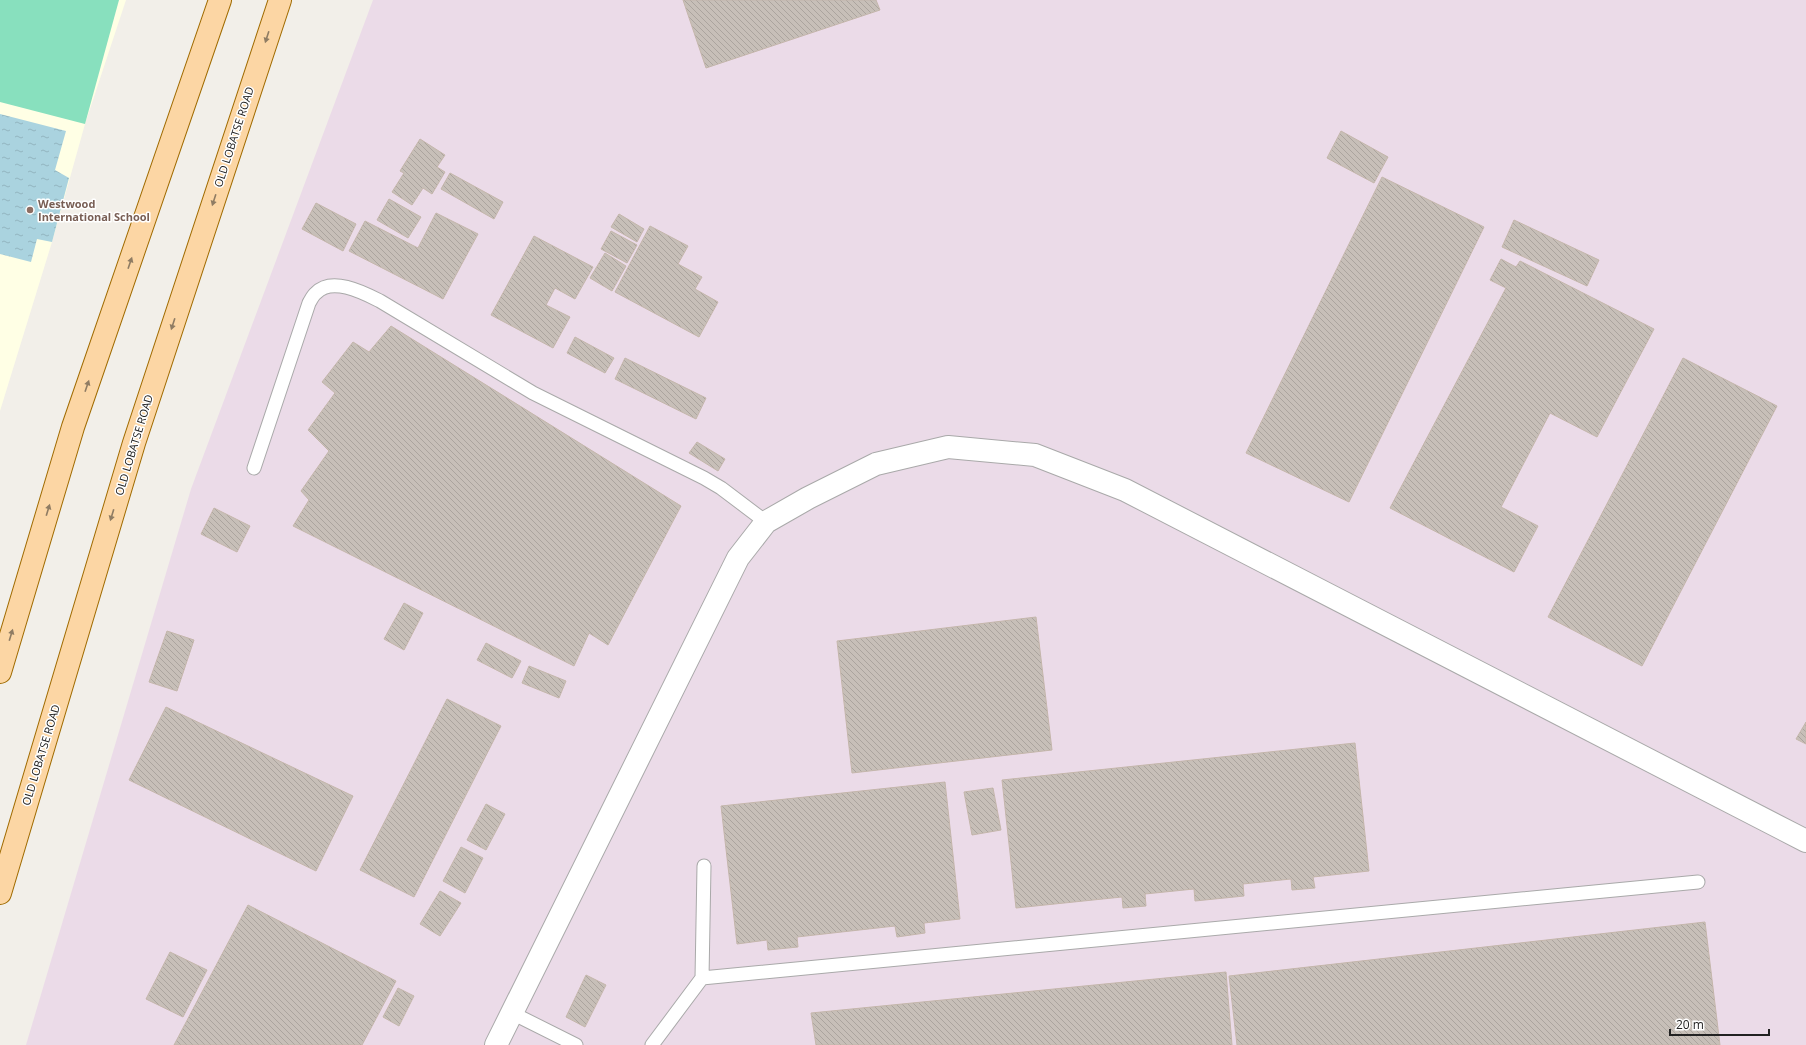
<svg xmlns="http://www.w3.org/2000/svg" width="1806" height="1045" font-family="'Open Sans',sans-serif">
<defs>
<pattern id="water-ripples" width="26" height="14" patternUnits="userSpaceOnUse"><rect width="26" height="14" fill="#aad3df"/><path d="M2 4q2-2 4 0t4 0M15 11q2-2 4 0t4 0" fill="none" stroke="#92b5bf"/></pattern>
<pattern id="building-back-hatch" width="6" height="6" patternUnits="userSpaceOnUse"><rect width="6" height="6" fill="#c7bfb8"/><path d="M-1 5l2 2M0 0l6 6M5-1l2 2" fill="none" stroke="#aba49e"/></pattern>
</defs>
<rect width="100%" height="100%" fill="#f2efe9"/>
<path fill="#ebdbe8" d="M373,0H1806V1045H26L191,489Z"/>
<path fill="#ffffe5" d="M0,0H126L85,124L52,242L0,411Z"/>
<path fill="#88e0be" d="M0,0H119L85,124L0,102Z"/>
<path fill="url(#water-ripples)" d="M0,114L66,131L55,170L69,178L52,242L37,239L31,262L0,254Z"/>
<path fill="url(#building-back-hatch)" stroke="#c4b6ab" d="M683,0H876L880,10L706,68Z
M1341,131L1388,157L1374,183L1327,158Z
M420,139L445,155L437,167L445,172L432,194L423,188L412,205L392,192L404,173L400,171Z
M450,173L503,202L494,219L441,189Z
M1382,177L1484,227L1349,502L1246,453Z
M389,199L421,217L408,238L377,220Z
M316,203L356,224L343,251L302,229Z
M436,213L478,234L443,299L349,251L365,221L418,248Z
M619,214L644,229L637,242L611,227Z
M1514,220L1599,260L1587,286L1502,247Z
M650,226L688,246L678,264L702,277L695,289L718,302L699,337L615,292Z
M611,231L637,245L627,263L601,249Z
M534,236L593,267L575,299L555,288L546,305L570,317L553,348L491,315Z
M605,253L626,266L612,291L590,278Z
M1501,259L1516,267L1520,261L1654,329L1597,437L1550,413L1501,507L1538,526L1514,572L1390,508L1506,288L1490,280Z
M391,326L681,506L608,645L589,633L574,666L293,526L309,500L301,491L329,451L308,430L335,393L322,382L353,342L369,352Z
M575,337L614,358L605,373L567,353Z
M625,358L706,398L696,419L615,379Z
M1683,358L1777,406L1642,666L1548,617Z
M697,442L725,459L718,471L689,453Z
M214,508L250,526L237,552L201,534Z
M404,603L423,613L404,650L384,639Z
M1036,617L1052,750L852,773L837,641Z
M167,631L194,640L177,691L149,682Z
M486,643L521,661L512,678L477,660Z
M529,666L566,681L559,698L522,683Z
M447,699L501,726L414,897L360,870Z
M166,707L353,796L316,871L129,780Z
M1806,722V744L1796,739Z
M1355,743L1369,871L1313,877L1315,888L1292,890L1291,879L1243,884L1244,896L1195,901L1194,889L1145,894L1146,906L1123,908L1122,897L1016,908L1002,780Z
M945,782L960,919L924,923L925,933L897,937L895,926L797,937L798,947L768,950L767,940L737,944L721,806Z
M993,788L1001,830L972,835L964,792Z
M486,804L505,814L486,850L467,840Z
M461,847L483,858L465,893L443,881Z
M440,891L461,903L440,936L420,924Z
M248,905L396,981L362,1045H174Z
M1705,922L1720,1045H1237L1229,976Z
M170,952L207,970L183,1017L146,999Z
M1226,972L1232,1045H816L811,1013Z
M586,975L606,985L585,1027L566,1017Z
M398,988L414,996L399,1026L383,1017Z"/>
<g fill="none" stroke-linecap="round" stroke-linejoin="round">
<defs>
<path id="service" d="M254,468L309,303C311,300 313,295 316,293C332,276 364,293 380,301L533,393L704,478L721,488L766,522
M702,978L1698,882
M512,1013L576,1045
M652,1045L702,978L704,866"/>
<path id="minor" d="M496,1045L738,558L766,522L808,498L876,464L948,447L1035,455L1125,490L1806,841"/>
<path id="primary" d="M0,672L73,427L220,0
M0,893L134,443L280,0"/>
</defs>
<use href="#service" stroke="#a9a9a9" stroke-width="15"/>
<use href="#minor" stroke="#a9a9a9" stroke-width="24"/>
<use href="#primary" stroke="#a06b00" stroke-width="24"/>
<use href="#service" stroke="#fff" stroke-width="13"/>
<use href="#minor" stroke="#fff" stroke-width="22"/>
<use href="#primary" stroke="#fcd6a4" stroke-width="22"/>
</g>
<defs><path id="oneway-solid" d="M-6-.8H1V-3.2L6.5 0L1 3.2V.8H-6Z"/></defs>
<g fill="#8f7c63">
<use href="#oneway-solid" transform="translate(267 37) rotate(108)"/>
<use href="#oneway-solid" transform="translate(214 200) rotate(108)"/>
<use href="#oneway-solid" transform="translate(130 263) rotate(-71)"/>
<use href="#oneway-solid" transform="translate(173 324) rotate(108)"/>
<use href="#oneway-solid" transform="translate(87 386) rotate(-71)"/>
<use href="#oneway-solid" transform="translate(48 510) rotate(-73)"/>
<use href="#oneway-solid" transform="translate(112 515) rotate(107)"/>
<use href="#oneway-solid" transform="translate(11 635) rotate(-73)"/>
</g>
<circle fill="#8d6e63" stroke="#fff" stroke-width="1.5" cx="30" cy="210" r="4"/>
<g text-anchor="middle" stroke-width="3" stroke-linejoin="round" paint-order="stroke">
<g font-size="11" fill="#222" stroke="#fff">
<text transform="translate(234 137) rotate(-72)" y="4">OLD LOBATSE ROAD</text>
<text transform="translate(134 445) rotate(-73)" y="4">OLD LOBATSE ROAD</text>
<text transform="translate(41 755) rotate(-73)" y="4">OLD LOBATSE ROAD</text>
</g>
<g font-size="11" font-weight="bold" fill="#785e54" stroke="#fff" text-anchor="start">
<text x="38" y="208">Westwood<tspan x="38" dy="13">International School</tspan></text>
</g>
</g>
<path d="M1670 1029v6h99v-6" fill="none" stroke="#222222" stroke-width="2"/>
<text x="1676" y="1029" font-size="12" fill="#222222" stroke="#ffffff" stroke-width="3" paint-order="stroke">20 m</text>
</svg>
